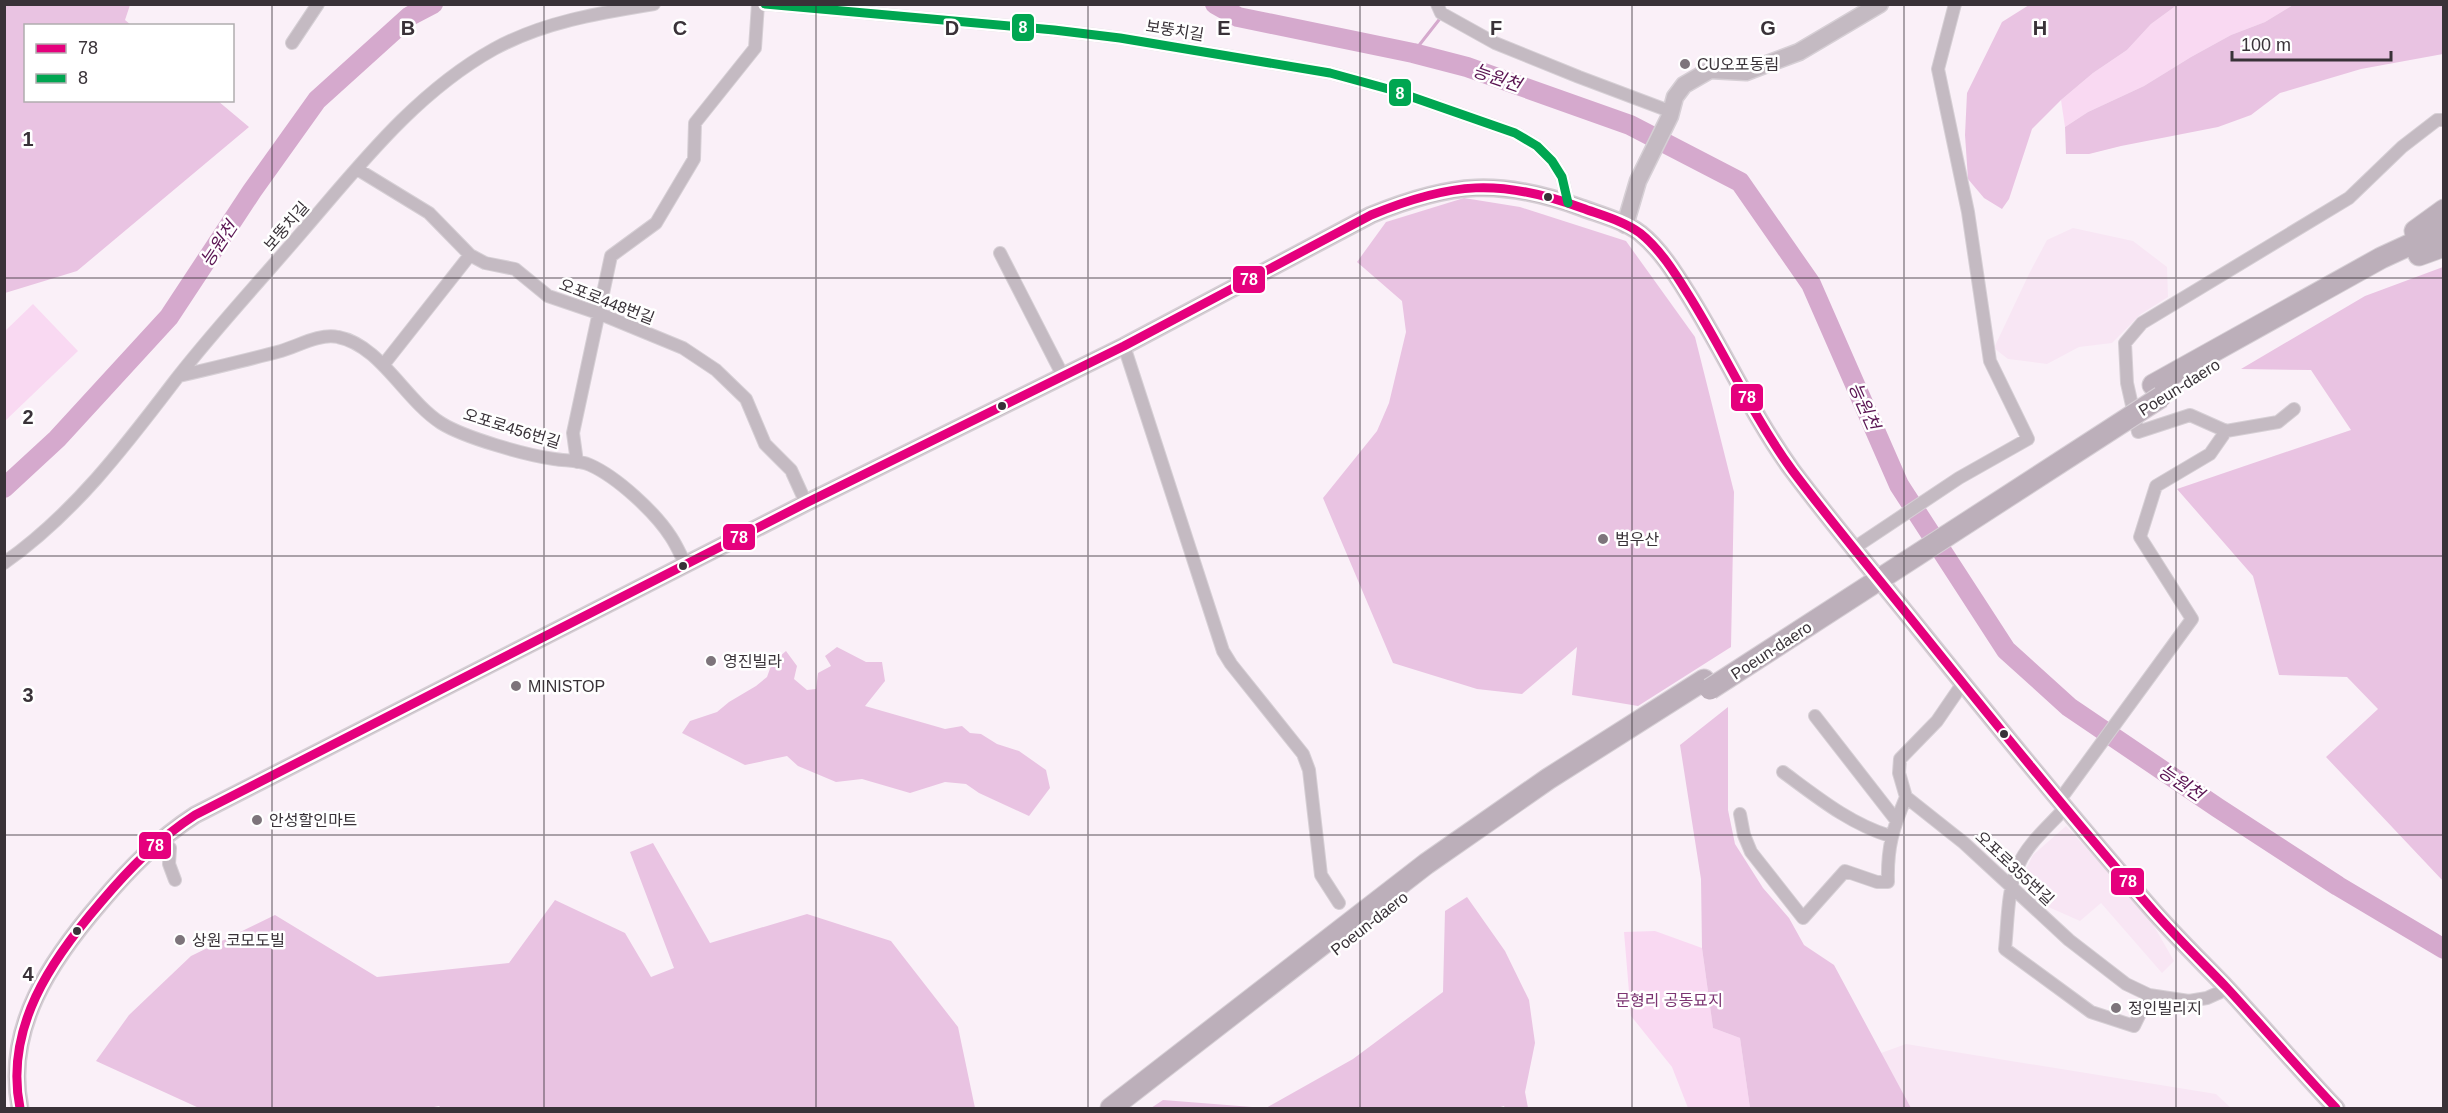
<svg xmlns="http://www.w3.org/2000/svg" width="2448" height="1113" font-family="Arial,'Noto Sans KR',sans-serif">
<rect width="100%" height="100%" fill="#faf0f8"/>
<path fill="#f8e6f4" d="M2073,228L2133,241L2167,267L2168,297L2141,314L2112,343L2079,347L2047,364L2008,359L1994,348L2029,274L2047,240Z
M2066,826L2147,914L2174,961L2162,973L2101,903L2080,921L2044,905L2020,881L2033,855Z
M1906,1044L2216,1094L2231,1108H1911L1881,1053Z"/>
<path fill="#f9d9f2" d="M2177,5H2293L2265,22L2231,35L2191,57L2144,86L2088,112L2065,127L2061,100L2093,73L2127,50L2151,24Z
M33,304L78,351L5,421V331Z
M1655,931L1702,948L1713,1028L1740,1038L1750,1108H1688L1672,1067L1631,1016L1624,932Z"/>
<path fill="#e9c3e2" d="M5,4L130,5L125,20L131,25L26,26V100L218,101L249,127L77,271L5,293Z
M2029,5H2177L2151,24L2127,50L2093,73L2061,100L2032,129L2009,199L2002,209L1984,198L1968,179L1965,135L1967,93L2002,22Z
M2293,5H2443V54L2361,69L2280,93L2251,115L2218,127L2121,146L2089,154H2066L2065,127L2088,112L2144,86L2191,57L2231,35L2265,22Z
M1464,198L1520,207L1626,241L1695,337L1734,492L1731,647L1638,706L1572,695L1577,647L1522,694L1477,689L1393,663L1323,498L1377,431L1389,403L1406,332L1402,301L1357,262L1386,222Z
M2443,267H2444L2443,881L2326,757L2378,709L2347,677L2279,675L2253,576L2177,489L2351,430L2311,370L2241,369L2365,296Z
M837,647L866,662H882L885,681L865,706L945,729L962,726L970,733L981,734L997,744L1019,751L1046,770L1050,788L1029,816L979,793L966,784L945,782L910,793L862,779L836,782L798,766L787,756L745,765L682,733L690,721L717,712L729,702L756,686L767,677L772,663L786,651L797,666L794,679L807,690L816,689L818,673L831,666L825,656Z
M1728,707V810L1735,844L1763,888L1789,918L1804,945L1834,965L1911,1108H1750L1740,1038L1713,1028L1702,948L1701,879L1680,745Z
M653,843L710,943L807,914L891,941L958,1027L975,1108H441L439,1106L429,1108H199L96,1061L129,1015L191,956L275,915L377,977L509,963L555,900L625,933L651,977L674,968L630,852Z
M1467,897L1505,951L1529,1000L1535,1043L1525,1092L1528,1108H1505L1504,1106L1497,1108H1266L1353,1059L1443,992L1445,911Z
M1163,1100L1265,1108H1151Z"/>
<g fill="none" stroke-linecap="round" stroke-linejoin="round">
<path stroke="#d5a9cd" stroke-width="3" d="M1413,53L1442,16"/>
<path stroke="#d5a9cd" stroke-width="20" d="M1215,4L1238,17L1413,53L1467,67L1630,125L1740,182L1811,284L1899,485L2006,650L2069,707L2218,808L2338,886L2444,949
M4,488L57,439L169,317L252,191L317,100L410,16L433,4"/>
<defs>
<path id="minor" d="M765,4L1054,30L1120,38L1330,73L1392,90L1515,133L1537,146L1552,161L1562,177L1568,203
M1437,4L1441,13L1495,43L1579,77L1672,112
M292,43L318,4
M357,169L429,213L470,255L485,263L515,269L548,296L598,313L683,348L716,370L746,399L765,444L791,470L806,503
M1000,253L1063,376
M1124,346L1223,651L1231,664L1303,754L1309,770L1321,875L1339,903
M384,364L470,255
M179,376C213,368 247,360 281,351C298,346 320,333 338,337C380,345 405,400 441,423C465,438 526,455 554,459C566,461 579,460 590,465C617,477 655,512 671,537C677,546 681,556 686,565
M2294,409L2278,422L2226,431L2190,415L2138,432L2127,383L2125,343L2142,323L2349,198L2402,147L2437,120H2444
M577,462L573,433L611,256L656,223L694,159L695,123L755,48L758,4
M1854,548L1959,478L2028,439L1990,361L1968,212L1938,69L1955,4
M4,563C74,514 126,445 177,378C216,328 260,281 301,233C359,166 415,93 494,49C543,22 599,13 654,4
M1963,683L1937,721L1900,759L1899,773L1906,797L1964,843L2069,940L2126,984L2149,995L2189,1001L2207,998L2227,989
M1815,716L1896,820
M1783,772C1817,797 1850,824 1890,836
M2059,801L2192,619L2140,537L2156,486L2210,454L2226,431
M2065,808C2049,826 2027,844 2018,866C2007,891 2008,921 2005,949L2091,1012L2134,1026L2149,995
M1740,814L1744,835L1751,852L1803,918L1845,871L1877,882H1888C1887,847 1893,828 1906,797
M158,842L170,848L169,864L175,880"/>
<path id="tertiary" d="M1625,225L1638,181L1670,116L1675,97L1684,85L1710,70L1746,72L1799,52L1880,4
M20,1108C4,1028 51,960 101,902C129,869 158,839 195,815L806,503L1124,346L1371,215C1451,182 1500,178 1582,208C1601,215 1624,221 1640,233C1660,249 1675,273 1688,294C1724,351 1752,415 1792,470C1834,526 1880,580 1924,635C1998,727 2072,818 2149,906C2174,935 2201,961 2227,988C2264,1028 2299,1069 2336,1108"/>
<path id="trunk" d="M2415,231L2444,210
M2419,255L2444,246
M2153,385L2381,258L2444,229
M1111,1108L1426,864L1548,779L1704,680"/>
</defs>
<use href="#minor" stroke="#d6cfd5" stroke-width="14"/>
<use href="#tertiary" stroke="#d6cfd5" stroke-width="19"/>
<use href="#trunk" stroke="#d6cfd5" stroke-width="23"/>
<use href="#minor" stroke="#c4bac2" stroke-width="12"/>
<use href="#tertiary" stroke="#c4bac2" stroke-width="16"/>
<use href="#trunk" stroke="#bcafba" stroke-width="21"/>
<defs>
<path id="trunk-bridge" d="M1710,689L2161,397"/>
</defs>
<use href="#trunk-bridge" stroke="#d6cfd5" stroke-width="23" stroke-linecap="butt"/>
<use href="#trunk-bridge" stroke="#bcafba" stroke-width="21"/>
<defs>
<path id="bus-1" d="M20,1108C4,1028 51,960 101,902C129,869 158,839 195,815L806,503L1124,346L1371,215C1451,182 1500,178 1582,208C1601,215 1624,221 1640,233C1660,249 1675,273 1688,294C1724,351 1752,415 1792,470C1834,526 1880,580 1924,635C1998,727 2072,818 2149,906C2174,935 2201,961 2227,988C2264,1028 2299,1069 2336,1108"/>
<path id="bus-2" d="M765,4L1054,30L1120,38L1330,73L1392,90L1515,133L1537,146L1552,161L1562,177L1568,203"/>
</defs>
<use href="#bus-1" stroke="#fff" stroke-width="14"/>
<use href="#bus-2" stroke="#fff" stroke-width="14"/>
<use href="#bus-1" stroke="#e5007d" stroke-width="9"/>
<use href="#bus-2" stroke="#00a651" stroke-width="9"/>
</g>
<path fill="none" stroke="#393238" stroke-width="1.5" stroke-opacity="0.55" d="M272,4V1108M544,4V1108M816,4V1108M1088,4V1108M1360,4V1108M1632,4V1108M1904,4V1108M2176,4V1108M4,278H2444M4,556H2444M4,835H2444"/>
<g fill="#7d747b" stroke="#fff" stroke-width="2">
<circle cx="1685" cy="64" r="6"/>
<circle cx="1603" cy="539" r="6"/>
<circle cx="711" cy="661" r="6"/>
<circle cx="516" cy="686" r="6"/>
<circle cx="257" cy="820" r="6"/>
<circle cx="180" cy="940" r="6"/>
<circle cx="2116" cy="1008" r="6"/>
</g>
<g fill="#393238" stroke="#fff" stroke-width="2">
<circle cx="1548" cy="197" r="5"/>
<circle cx="1002" cy="406" r="5"/>
<circle cx="683" cy="566" r="5"/>
<circle cx="2004" cy="734" r="5"/>
<circle cx="77" cy="931" r="5"/>
</g>
<g text-anchor="middle" stroke-width="5" stroke-linejoin="round" paint-order="stroke">
<g font-size="16" fill="#393238" stroke="#fff">
<text transform="translate(1175 30) rotate(9)" y="6">보뚱치길</text>
<text transform="translate(286 226) rotate(-49)" y="6">보뚱치길</text>
<text transform="translate(607 301) rotate(21)" y="6">오포로448번길</text>
<text transform="translate(2179 387) rotate(-32)" y="6">Poeun-daero</text>
<text transform="translate(512 428) rotate(17)" y="6">오포로456번길</text>
<text transform="translate(1771 650) rotate(-33)" y="6">Poeun-daero</text>
<text transform="translate(2015 868) rotate(43)" y="6">오포로355번길</text>
<text transform="translate(1369 923) rotate(-38)" y="6">Poeun-daero</text>
</g>
<g font-size="16" fill="#393238" stroke="#fff" text-anchor="start">
<text x="1697" y="70">CU오포동림</text>
<text x="1615" y="545">범우산</text>
<text x="723" y="667">영진빌라</text>
<text x="528" y="692">MINISTOP</text>
<text x="269" y="826">안성할인마트</text>
<text x="192" y="946">상원 코모도빌</text>
<text x="2128" y="1014">정인빌리지</text>
</g>
<g font-size="16" fill="#7c3572" stroke="#fff">
<text x="1669" y="1006">문형리 공동묘지</text>
</g>
<g font-size="18" font-style="italic" fill="#5a1452" stroke="#fff">
<text transform="translate(1497 78) rotate(19)" y="6">능원천</text>
<text transform="translate(219 244) rotate(-56)" y="6">능원천</text>
<text transform="translate(1864 406) rotate(66)" y="6">능원천</text>
<text transform="translate(2181 783) rotate(34)" y="6">능원천</text>
</g>
</g>
<g font-size="20" text-anchor="middle" font-weight="bold" fill="#393238" stroke="#fff" stroke-width="5" stroke-linejoin="round" paint-order="stroke">
<text x="408" y="35">B</text>
<text x="680" y="35">C</text>
<text x="952" y="35">D</text>
<text x="1224" y="35">E</text>
<text x="1496" y="35">F</text>
<text x="1768" y="35">G</text>
<text x="2040" y="35">H</text>
<text x="28" y="146">1</text>
<text x="28" y="424">2</text>
<text x="28" y="702">3</text>
<text x="28" y="981">4</text>
</g>
<g stroke="#fff" stroke-width="2">
<rect x="1011" y="13" width="24" height="29" rx="6" fill="#00a651"/>
<rect x="1388" y="78" width="24" height="29" rx="6" fill="#00a651"/>
<rect x="1232" y="265" width="34" height="29" rx="6" fill="#e5007d"/>
<rect x="1730" y="383" width="34" height="29" rx="6" fill="#e5007d"/>
<rect x="722" y="523" width="34" height="28" rx="6" fill="#e5007d"/>
<rect x="138" y="831" width="34" height="29" rx="6" fill="#e5007d"/>
<rect x="2110" y="867" width="35" height="29" rx="6" fill="#e5007d"/>
</g>
<g font-size="16" text-anchor="middle" font-weight="bold" fill="#fff">
<text x="1023" y="33">8</text>
<text x="1400" y="99">8</text>
<text x="1249" y="285">78</text>
<text x="1747" y="403">78</text>
<text x="739" y="543">78</text>
<text x="155" y="851">78</text>
<text x="2128" y="887">78</text>
</g>
<rect width="2448" height="1113" fill="none" stroke="#393238" stroke-width="12"/>
<rect x="24" y="24" width="210" height="78" fill="#ffffff" stroke="#b0adaf" stroke-width="1.5"/>
<rect x="36" y="44" width="30" height="9" fill="#e5007d" stroke="#b0adaf" stroke-width="1.5"/>
<text x="78" y="54" font-size="18" fill="#393238">78</text>
<rect x="36" y="74" width="30" height="9" fill="#00a651" stroke="#b0adaf" stroke-width="1.5"/>
<text x="78" y="84" font-size="18" fill="#393238">8</text>
<path d="M2232 51v9h159v-9" fill="none" stroke="#393238" stroke-width="3"/>
<text x="2241" y="51" font-size="18" fill="#393238" stroke="#ffffff" stroke-width="4.5" paint-order="stroke">100 m</text>
</svg>
